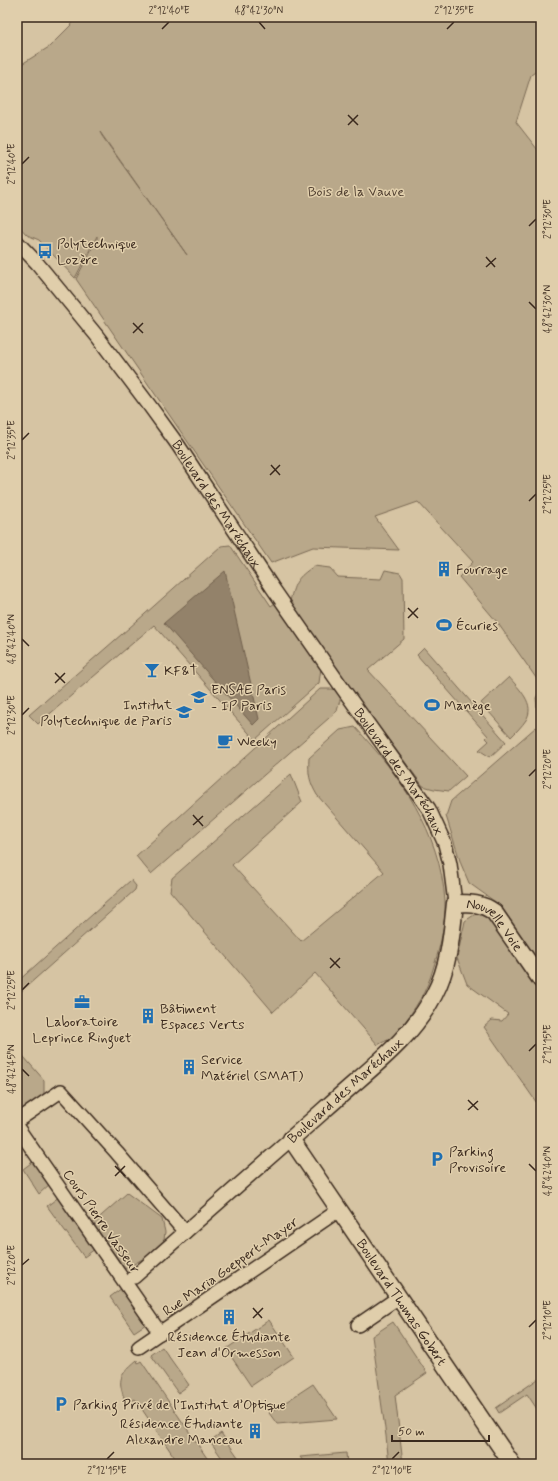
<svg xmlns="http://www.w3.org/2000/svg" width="558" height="1481" font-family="Mynerve,sans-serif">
<rect width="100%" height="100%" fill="#d6c4a3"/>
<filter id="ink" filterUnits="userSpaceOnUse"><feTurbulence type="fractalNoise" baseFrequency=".025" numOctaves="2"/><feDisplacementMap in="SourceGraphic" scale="8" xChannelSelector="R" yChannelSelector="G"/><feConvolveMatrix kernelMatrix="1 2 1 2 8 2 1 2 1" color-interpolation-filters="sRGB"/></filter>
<g filter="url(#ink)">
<path fill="#b9a88a" stroke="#7a6954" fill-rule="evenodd" d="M79,17H541V68L531,75L516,122L541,154V685L497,622L459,577L473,562L418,502L375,517L399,550L313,547L271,563L76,279L97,239V236L75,278L39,240L27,235L17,224V67L49,47ZM100,132L187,255L102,136Z
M230,545L271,606L275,603L321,668L319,683L255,740L154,625L38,724L29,715L145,614L221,546Z
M314,566L330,568L338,577L381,579L385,570L400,573L403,578L404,639L368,670L466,776L449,791L434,789L423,786L356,696L290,601C295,581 297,578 314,566Z
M424,648L506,742L490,757L479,750L489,741L486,738L488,736L417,655Z
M509,677C519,689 536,704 526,720C522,726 516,732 511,737L481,703Z
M541,688V722L538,718L536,698Z
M320,689H343L337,711L151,874L136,856Z
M355,727C401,777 440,831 445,901C446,924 440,947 433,969C427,991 415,1009 401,1027C398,1030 395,1035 391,1038C387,1041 382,1042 378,1045L315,973L273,1012L170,891L172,878L291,774L302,802L232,865L301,941L384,872L317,795C309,781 308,774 309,758L340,730Z
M536,727L541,734V965L501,906L469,883L461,864L446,816L451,801Z
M131,880L136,886L135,890L17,995V982Z
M477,913L492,921L541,995V1109L484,1027L492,1020L502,1021L508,1014L467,984L457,958L465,921Z
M17,1049L44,1080V1095L18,1113Z
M35,1160L51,1183L39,1194L23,1169Z
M127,1193L162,1219L165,1232L164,1240L146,1257L125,1269L93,1223Z
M60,1196L95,1249L84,1257L47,1206Z
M122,1288L146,1324L134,1332L110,1297Z
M269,1320L294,1357L251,1386L226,1349Z
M393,1322L427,1373L395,1395L403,1464H389L386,1436L372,1336Z
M162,1347L189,1385L178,1393L151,1355Z
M137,1360L138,1363L141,1361L211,1464H179L135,1399L126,1404C118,1380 117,1377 137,1360Z
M541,1377V1415L527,1394L499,1413L496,1408Z
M313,1384L337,1419L277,1424L269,1413Z
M221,1433L243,1464H226L210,1441Z
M346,1453L347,1464H305L300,1457Z"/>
<path fill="#93826a" stroke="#705f4c" d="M225,571L259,719L253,725L164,623Z"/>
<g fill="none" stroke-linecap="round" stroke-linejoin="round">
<defs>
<g id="minor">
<path id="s1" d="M17,242L37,263L97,336L149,405L178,445L272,587L343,689L429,809L445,844L450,864L455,903"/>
<path d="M17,1121L61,1091L117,1153L185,1232"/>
<path d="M17,1127L160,1333"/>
<path d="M134,1277L291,1139"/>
<path d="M358,1325L399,1297"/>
<path d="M139,1347L339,1210"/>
</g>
<g id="tertiary">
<path id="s2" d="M512,1464L291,1139C313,1120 335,1100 357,1081C387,1055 416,1030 434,995C449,967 452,933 455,903C470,903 482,903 494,912L541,980"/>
</g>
</defs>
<use href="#minor" stroke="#3b2a1e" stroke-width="16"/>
<use href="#tertiary" stroke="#3b2a1e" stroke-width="19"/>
<use href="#minor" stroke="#e0ceab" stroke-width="13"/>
<use href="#tertiary" stroke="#e0ceab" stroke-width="16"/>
</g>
</g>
<path fill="none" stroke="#3b2a1e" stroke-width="1.5" d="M259,22L265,29M162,29L169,22M447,29L454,22M348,115L358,125M348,125L358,115M22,164L29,157M529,226L536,219M486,257L495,267M486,267L496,258M529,302L536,309M133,323L143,333M133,333L143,323M22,440L29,433M271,465L280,475M270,475L280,465M529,501L536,494M408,608L418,618M408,618L418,608M22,639L29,646M55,673L65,683M55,683L65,673M22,715L29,708M529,776L536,769M193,815L203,826M193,825L203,816M330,958L340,968M330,968L340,958M22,990L29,983M529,1051L536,1044M22,1069L29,1076M468,1100L478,1110M468,1110L478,1101M529,1164L536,1171M115,1166L125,1176M115,1176L125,1166M22,1265L29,1259M253,1308L262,1318M253,1318L263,1308M529,1327L536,1320M107,1459L114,1452M392,1459L399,1452"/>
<defs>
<symbol id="bus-bare" viewBox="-9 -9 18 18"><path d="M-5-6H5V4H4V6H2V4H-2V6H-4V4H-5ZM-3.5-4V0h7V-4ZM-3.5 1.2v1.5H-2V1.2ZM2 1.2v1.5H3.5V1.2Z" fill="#1f6fb2" stroke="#e0ceab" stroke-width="2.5" paint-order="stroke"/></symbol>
<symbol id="building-bare" viewBox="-9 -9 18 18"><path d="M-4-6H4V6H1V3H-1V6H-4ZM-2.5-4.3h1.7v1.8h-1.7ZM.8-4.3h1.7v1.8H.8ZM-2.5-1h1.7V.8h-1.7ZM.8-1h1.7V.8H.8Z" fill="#1f6fb2" stroke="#e0ceab" stroke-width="2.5" paint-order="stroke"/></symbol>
<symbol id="stadium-bare" viewBox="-9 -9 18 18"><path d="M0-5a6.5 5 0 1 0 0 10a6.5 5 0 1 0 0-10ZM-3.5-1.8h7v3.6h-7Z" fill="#1f6fb2" stroke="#e0ceab" stroke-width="2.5" paint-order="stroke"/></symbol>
<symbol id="bar-bare" viewBox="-9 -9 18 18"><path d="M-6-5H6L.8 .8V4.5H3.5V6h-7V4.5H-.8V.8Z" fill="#1f6fb2" stroke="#e0ceab" stroke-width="2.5" paint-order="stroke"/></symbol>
<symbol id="university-bare" viewBox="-9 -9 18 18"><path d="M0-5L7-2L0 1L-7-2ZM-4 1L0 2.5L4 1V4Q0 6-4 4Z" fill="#1f6fb2" stroke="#e0ceab" stroke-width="2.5" paint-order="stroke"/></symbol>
<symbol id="cafe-bare" viewBox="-9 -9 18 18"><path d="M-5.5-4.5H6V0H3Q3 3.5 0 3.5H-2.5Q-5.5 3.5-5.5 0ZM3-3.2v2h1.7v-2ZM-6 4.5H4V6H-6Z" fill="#1f6fb2" stroke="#e0ceab" stroke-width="2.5" paint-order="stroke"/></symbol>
<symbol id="office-bare" viewBox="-9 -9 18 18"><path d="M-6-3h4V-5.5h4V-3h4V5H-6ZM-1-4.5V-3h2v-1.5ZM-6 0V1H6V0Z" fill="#1f6fb2" stroke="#e0ceab" stroke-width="2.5" paint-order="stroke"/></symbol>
<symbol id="parking-bare" viewBox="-9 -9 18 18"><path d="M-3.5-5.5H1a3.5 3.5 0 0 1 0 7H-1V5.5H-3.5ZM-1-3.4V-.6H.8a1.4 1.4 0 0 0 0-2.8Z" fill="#1f6fb2" stroke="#e0ceab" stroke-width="2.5" paint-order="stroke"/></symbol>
</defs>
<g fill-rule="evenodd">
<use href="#bus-bare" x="34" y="240" width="22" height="22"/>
<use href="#building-bare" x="433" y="558" width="22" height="22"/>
<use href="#stadium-bare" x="433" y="614" width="22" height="22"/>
<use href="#bar-bare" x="141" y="659" width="22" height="22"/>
<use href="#university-bare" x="188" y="686" width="22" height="22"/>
<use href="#stadium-bare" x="421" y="694" width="22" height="22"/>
<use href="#university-bare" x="173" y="701" width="22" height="22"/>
<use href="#cafe-bare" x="214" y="730" width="22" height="22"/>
<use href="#office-bare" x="71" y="991" width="22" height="22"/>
<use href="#building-bare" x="137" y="1005" width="22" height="22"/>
<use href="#building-bare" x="178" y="1056" width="22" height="22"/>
<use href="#parking-bare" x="426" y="1148" width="22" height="22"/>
<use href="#building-bare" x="218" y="1306" width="22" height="22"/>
<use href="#parking-bare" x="50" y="1393" width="22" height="22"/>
<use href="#building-bare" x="244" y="1420" width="22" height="22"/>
</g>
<g text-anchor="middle" stroke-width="3" stroke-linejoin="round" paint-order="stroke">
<g font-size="14" fill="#4e3d2e" stroke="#e0ceab">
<text x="356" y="196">Bois de la Vauve</text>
</g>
<g font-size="14" fill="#3b2a1e" stroke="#e0ceab" text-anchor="start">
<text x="57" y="248">Polytechnique<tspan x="57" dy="16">Lozère</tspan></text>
<text x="456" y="574">Fourrage</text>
<text x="456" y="630">Écuries</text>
<text x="164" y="675">KF&amp;T</text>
<text x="211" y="694">ENSAE Paris<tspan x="211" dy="16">- IP Paris</tspan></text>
<text x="172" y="709" text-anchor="end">Institut<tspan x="172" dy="16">Polytechnique de Paris</tspan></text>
<text x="444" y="710">Manège</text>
<text x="237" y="746">Weeky</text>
<text x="160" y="1013">Bâtiment<tspan x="160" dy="16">Espaces Verts</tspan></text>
<text x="82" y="1026" text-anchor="middle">Laboratoire<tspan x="82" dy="16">Leprince Ringuet</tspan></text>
<text x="201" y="1064">Service<tspan x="201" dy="16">Matériel (SMAT)</tspan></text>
<text x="449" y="1156">Parking<tspan x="449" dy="16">Provisoire</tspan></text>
<text x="229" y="1341" text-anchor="middle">Résidence Étudiante<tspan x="229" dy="16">Jean d'Ormesson</tspan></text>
<text x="73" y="1409">Parking Privé de l’Institut d’Optique</text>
<text x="243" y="1428" text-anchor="end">Résidence Étudiante<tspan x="243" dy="16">Alexandre Manceau</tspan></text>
</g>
<g font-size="14" fill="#3b2a1e" stroke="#e0ceab">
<text dy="5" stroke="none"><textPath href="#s1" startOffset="330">Boulevard des Maréchaux</textPath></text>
<text dy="5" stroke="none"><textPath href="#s1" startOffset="654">Boulevard des Maréchaux</textPath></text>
<text dy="5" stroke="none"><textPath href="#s2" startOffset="741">Nouvelle Voie</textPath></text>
<text transform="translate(345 1090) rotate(-42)" y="5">Boulevard des Maréchaux</text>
<text transform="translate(102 1221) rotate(55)" y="5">Cours Pierre Vasseur</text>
<text transform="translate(230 1266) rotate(-35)" y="5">Rue Maria Goeppert-Mayer</text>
<text transform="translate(402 1302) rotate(56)" y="5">Boulevard Thomas Gobert</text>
</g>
</g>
<rect width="558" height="1481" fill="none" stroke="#e0ceab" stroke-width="44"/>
<path d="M392 1435v6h97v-6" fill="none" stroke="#3b2a1e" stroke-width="2"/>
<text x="398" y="1435" font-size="12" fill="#3b2a1e" stroke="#e0ceab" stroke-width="3" paint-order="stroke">50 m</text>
<rect x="22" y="22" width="514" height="1437" fill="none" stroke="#3b2a1e" stroke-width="1.5"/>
<g font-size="10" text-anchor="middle" fill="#3b2a1e">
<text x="169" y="14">2°12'40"E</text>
<text x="259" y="14">48°42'30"N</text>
<text x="454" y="14">2°12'35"E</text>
<text transform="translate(11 164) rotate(-90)" y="4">2°12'40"E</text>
<text transform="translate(547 219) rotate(-90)" y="4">2°12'30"E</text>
<text transform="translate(547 309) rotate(-90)" y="4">48°42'30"N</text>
<text transform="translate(11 440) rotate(-90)" y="4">2°12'35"E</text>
<text transform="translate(547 494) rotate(-90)" y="4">2°12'25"E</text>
<text transform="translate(11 639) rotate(-90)" y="4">48°42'40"N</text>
<text transform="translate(11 715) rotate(-90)" y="4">2°12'30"E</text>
<text transform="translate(547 769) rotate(-90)" y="4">2°12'20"E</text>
<text transform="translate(11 990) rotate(-90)" y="4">2°12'25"E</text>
<text transform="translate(547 1044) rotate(-90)" y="4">2°12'15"E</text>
<text transform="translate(11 1069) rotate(-90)" y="4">48°42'45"N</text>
<text transform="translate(547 1171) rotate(-90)" y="4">48°42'40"N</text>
<text transform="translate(11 1265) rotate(-90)" y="4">2°12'20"E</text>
<text transform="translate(547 1320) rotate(-90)" y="4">2°12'10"E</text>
<text x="107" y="1474">2°12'15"E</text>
<text x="392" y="1474">2°12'10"E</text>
</g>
</svg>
